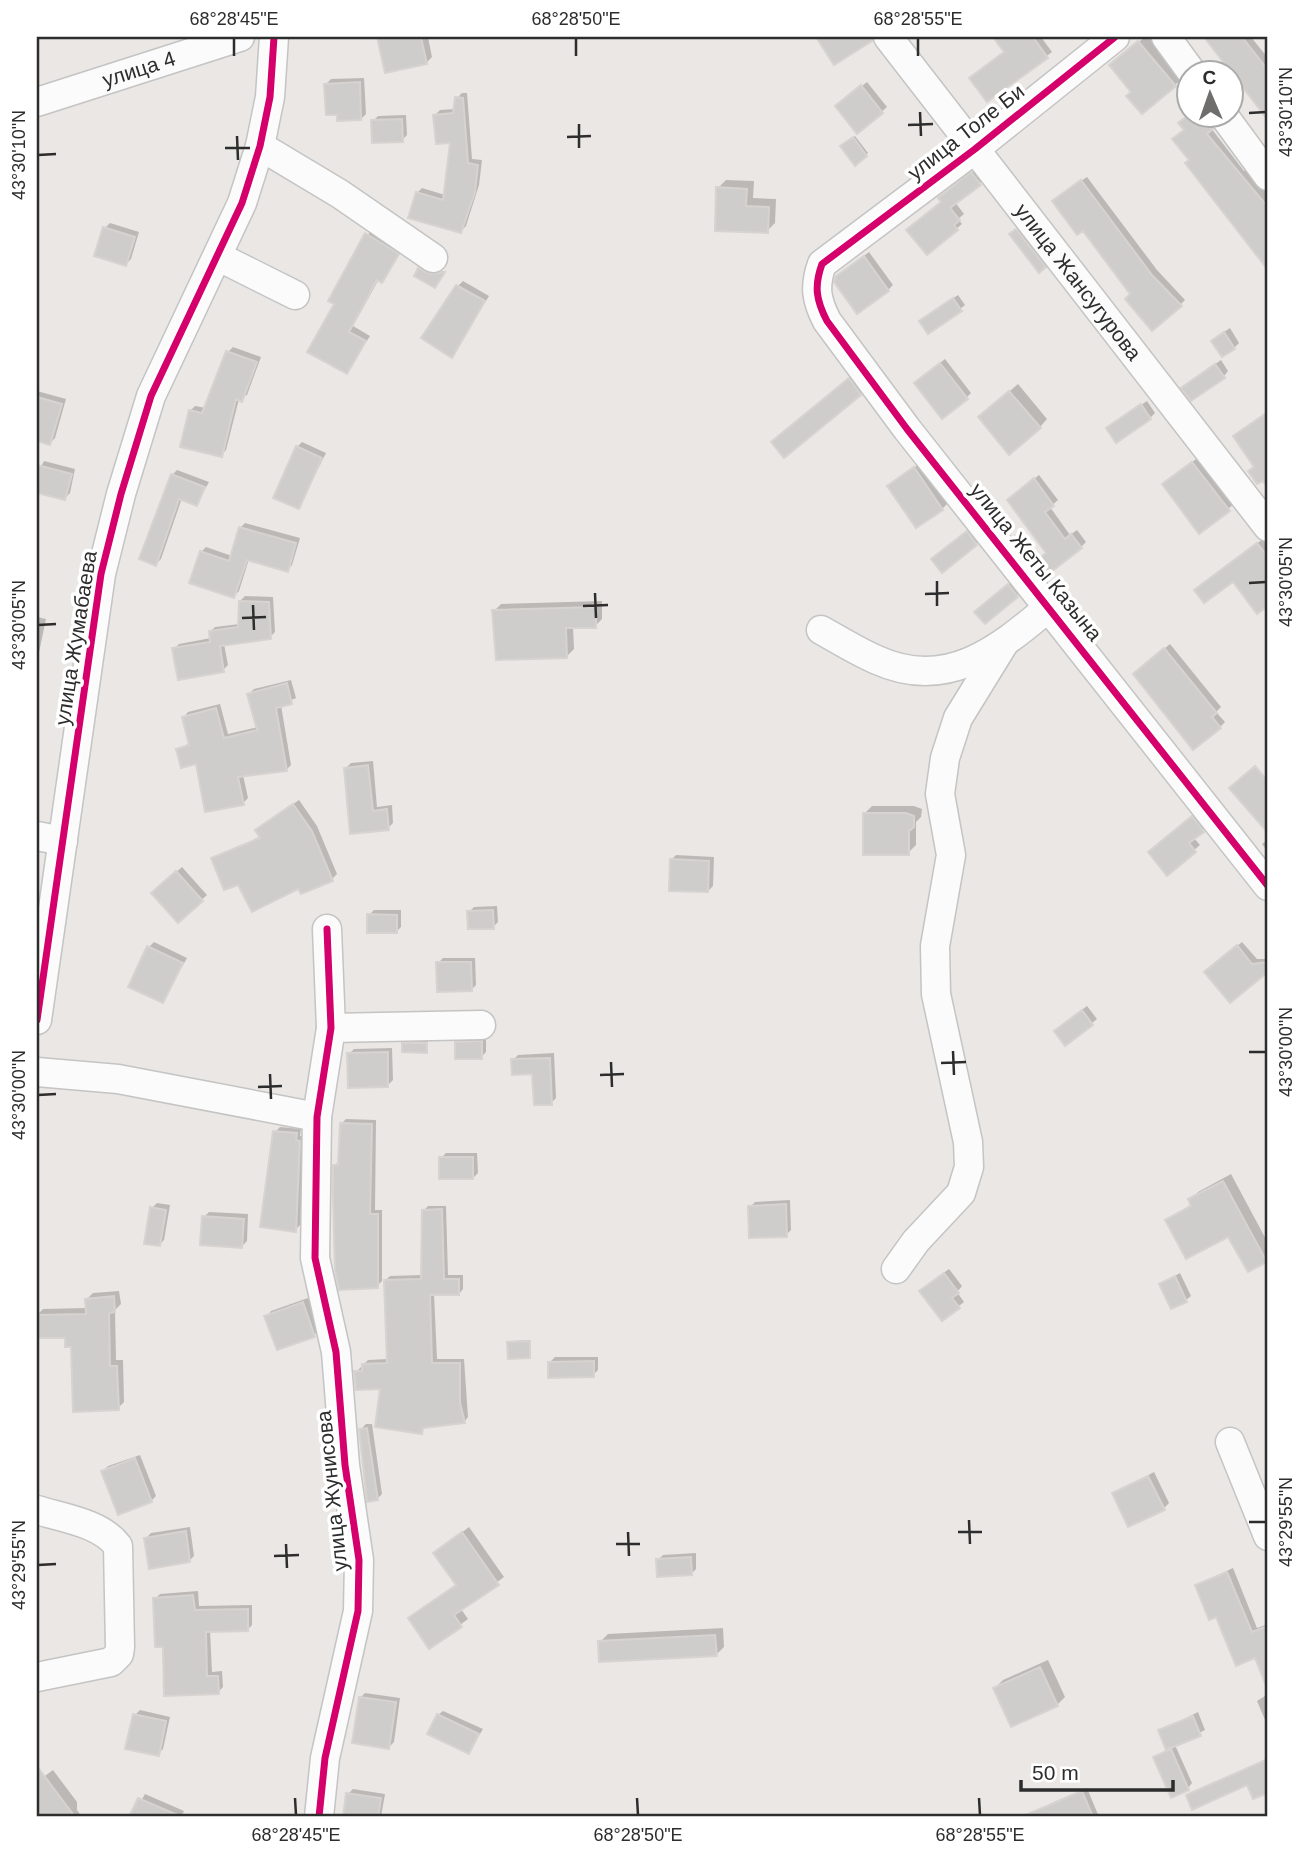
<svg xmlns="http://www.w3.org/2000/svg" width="1305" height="1854" font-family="Helvetica,sans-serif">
<rect width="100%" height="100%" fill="#eae7e4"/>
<path fill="#0003" d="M379,37H428L432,57L426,63L386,71Z
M995,37H1041L1052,52L987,100L1005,51Z
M1145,37H1149L1183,77L1175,85L1133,91L1119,58Z
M1204,37H1251L1268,58V121Z
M364,78L366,114L361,119L338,113L326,84L331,79Z
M867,82L887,107L858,132L842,102Z
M462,93H467L472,159L482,160L479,185L466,226L461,231L417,193L422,188L445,195L452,141L435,115L440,110L455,109L457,98Z
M1190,114L1213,116L1217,123L1211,128L1244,171L1247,168L1268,195V267L1187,163L1190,160L1185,118Z
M406,115L407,135L402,140L373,121L378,116Z
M855,136L868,153L855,164L842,146Z
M977,169L985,179L955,202L964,214L958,219L962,224L927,253L945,193Z
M1087,177L1157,270L1185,300L1180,305L1132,294L1059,196Z
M726,180L754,181L753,198L776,199L775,223L767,231L718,188Z
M110,223L139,232L131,259L126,264L105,228Z
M371,229L402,249L386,276L382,281L379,279L353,326L370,336L347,372L337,304Z
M1019,229L1046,264L1039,270L1011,234Z
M869,252L893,285L888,290L843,272Z
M422,267L434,273L444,271L437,284L420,269Z
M463,281L489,296L452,356L458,286Z
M958,295L965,305L960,309L926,317Z
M1230,328L1239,343L1234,348L1218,336Z
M233,347L261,357L247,395L239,399L226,450L221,455L190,411L195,406L206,408L228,352Z
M945,359L971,393L966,398L921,378Z
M1221,360L1228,371L1224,376L1188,383Z
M857,372L868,386L860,394L781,434Z
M1018,384L1047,419L1040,427L988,410Z
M37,391L66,399L55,438L50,443L37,440Z
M1147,401L1155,413L1150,418L1113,424Z
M302,442L326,453L299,507L297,447Z
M1201,455L1236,502L1228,509L1164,485Z
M44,461L75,469L70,493L65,498L37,491V474Z
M919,464L947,504L942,509L889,486Z
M177,470L209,482L197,504L182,498L161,559L156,564L172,475Z
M1039,475L1058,500L1050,507L1070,535L1077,530L1086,542L1081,547L1048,553L1014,495Z
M245,523L300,538L292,565L287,570L249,559L239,591L234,596L201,552L206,547L232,556L240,528Z
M972,528L981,539L942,571L939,555Z
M1263,539L1268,547V606L1233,580L1201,585Z
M1014,580L1022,591L985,622L981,607Z
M245,596L273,597L275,632L270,637L224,644L228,665L223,670L174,649L179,644L211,638L210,632L215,627L240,624V601Z
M602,601V619L595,626L573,627L574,649L567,656L494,611L501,604Z
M37,617L46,619L37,662Z
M1170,644L1221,707L1216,712L1225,722L1220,727L1140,669Z
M291,680L296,698L281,705L291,765L286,770L243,775L248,798L243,803L178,749L190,743L184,717L188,712L220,704L228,734L258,727L249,694L254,689Z
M373,761L377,807L392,805L393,823L388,828L352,832L346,768L351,763Z
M299,800L317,826L337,874L332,879L299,886L213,859L261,836L262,826Z
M872,806H914L922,809L921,817L916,822V845L908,853L864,814Z
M1198,813L1208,825L1194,838L1200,845L1167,873L1155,848Z
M1268,839V852L1262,844Z
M676,855L714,857L713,886L708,891L671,860Z
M182,867L207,895L178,921L158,888Z
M497,906L498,922L493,927L469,912L474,907Z
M374,910H401V927L396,932L369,915Z
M154,942L187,958L163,1001L149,947Z
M1242,942L1257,959H1268V969L1230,1001L1211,967Z
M443,958H475L476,985L471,990L438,963Z
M1087,1006L1097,1019L1066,1044L1061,1026Z
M486,1037V1052L481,1057L457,1043L462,1038Z
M428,1041L426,1051L404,1044L406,1042Z
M392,1048L393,1080L388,1085L349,1054L354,1049Z
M554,1053L556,1098L551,1103L534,1073L513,1060L518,1055Z
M346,1119L376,1120L375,1210H382V1281L377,1286L335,1165L340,1160L341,1124Z
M280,1127L301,1129L300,1136H304L300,1225L295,1230L275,1132Z
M446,1153H477L478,1173L473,1178L441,1158Z
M1231,1174L1268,1243L1266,1261L1229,1234L1167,1220L1192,1204L1190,1200L1198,1192Z
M790,1200L791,1230L786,1235L750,1207L755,1202Z
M157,1203L170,1205L164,1240L159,1245L152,1208Z
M428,1206H446L448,1275H463V1289L459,1294H434L437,1359H464L468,1417L464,1422L426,1426L421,1433L382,1387L356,1372L368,1360L388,1359L385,1281L390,1276L423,1275V1211Z
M209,1212L248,1214L247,1241L242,1246L204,1217Z
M949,1269L962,1286L957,1292L964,1302L942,1319L926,1286Z
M1180,1273L1191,1296L1186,1300L1161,1284Z
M119,1291L121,1304L115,1310L116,1360H123L124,1402L118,1408L66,1336L37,1337V1315L43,1309L87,1308L86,1300L93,1293Z
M308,1298L319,1330L314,1335L267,1316L271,1311Z
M531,1340L529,1357L509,1343L511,1341Z
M555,1357H598V1370L593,1375L550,1362Z
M366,1424H372L382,1494L377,1499L361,1429Z
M140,1455L156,1496L151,1501L103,1471L108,1466Z
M1154,1472L1169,1503L1164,1508L1115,1493Z
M190,1527L194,1556L189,1561L146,1538L151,1533Z
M469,1527L504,1577L461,1609L468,1619L430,1647L410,1618L457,1584L435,1553Z
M696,1553V1569L691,1574L658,1560L663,1555Z
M1233,1568L1257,1628L1268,1624V1662L1260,1665L1256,1656L1217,1615L1197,1585Z
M198,1591L199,1606L252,1605V1625L247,1630H210L212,1672L222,1671L223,1687L218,1692L165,1645L155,1599L160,1594Z
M723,1628L724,1647L716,1655L600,1642L608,1634Z
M1048,1660L1065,1697L1057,1705L995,1688L1003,1680Z
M365,1693L400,1698L394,1742L389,1747L360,1698Z
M1268,1694V1727L1257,1701Z
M140,1710L170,1717L163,1749L158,1754L135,1715Z
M443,1711L483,1729L469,1752L438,1715Z
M1198,1712L1205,1730L1175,1745L1192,1783L1188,1788L1155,1758L1167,1749L1160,1731Z
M1268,1758V1791L1254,1797L1248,1783L1188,1796Z
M53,1770L77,1802V1810L82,1817H37V1782Z
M1087,1788L1099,1817H1053L1049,1807L1054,1802Z
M353,1789L385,1794L381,1817H344L348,1794Z
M145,1794L184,1811L181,1817L133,1815Z"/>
<path fill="#cfcdcb" stroke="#d6d3d0" stroke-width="2" d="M377,37H421L427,64L385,73Z
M816,37H872V41L834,65Z
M993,37H1033L1048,58L987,102L969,78L1004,52Z
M1204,37H1242L1268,70V120Z
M1138,41L1176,86L1142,114L1126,96L1131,92L1109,65Z
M360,82L361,120L337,121V115H326L324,84Z
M861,85L883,113L857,134L835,106Z
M455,97L463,98L468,163L478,165L475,192L461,233L408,218L416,192L443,200L450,143L436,144L433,115L453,113Z
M1187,116H1208L1213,129L1207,134L1268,207V270L1185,163L1189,160L1172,139L1184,130L1178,123Z
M402,119L403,142L372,143L371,120Z
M853,137L867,156L855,166L840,146Z
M971,172L981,185L950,208L960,220L954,225L958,230L927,255L906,230L941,202L938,198Z
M1081,180L1152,275L1182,306L1152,331L1125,299L1130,294L1083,231L1077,235L1052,201Z
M716,187L747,189L746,206L769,207L768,233L715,231Z
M103,227L135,237L126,266L94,256Z
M1016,229L1046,267L1039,273L1009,234Z
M365,233L399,254L382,283L377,280L349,332L366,341L347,374L307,352L334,304L328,301Z
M864,256L889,291L857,314L834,282L836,276Z
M418,268L431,274L445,272L435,288L414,276Z
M456,285L485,301L452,358L421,338Z
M953,298L962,311L928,334L919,321Z
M1224,332L1235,349L1222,357L1211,341Z
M226,351L257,362L242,402L236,399L222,457L180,447L189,410L202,413Z
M940,363L968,399L942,419L914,383Z
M1215,364L1225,378L1191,401L1181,388Z
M849,378L861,395L784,458L771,442Z
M1009,391L1041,428L1009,455L978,417Z
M37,397L62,404L50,445L37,441Z
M1141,404L1151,419L1116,443L1106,428Z
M1268,412V488L1263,481L1257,484L1248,471L1254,467L1233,436Z
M296,446L322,458L299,509L273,498Z
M1192,462L1230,511L1199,534L1162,484Z
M37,465L72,474L65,500L37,493Z
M914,467L943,510L916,528L887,486Z
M171,474L205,487L197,506L179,499L156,566L139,559Z
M1034,478L1054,506L1045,512L1065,539L1071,534L1082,548L1047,575L1036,561L1046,553L1007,500Z
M239,527L296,543L288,572L247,560L234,598L189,583L200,551L229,561Z
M967,531L977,545L942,573L931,559Z
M1257,543L1268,557V606L1257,614L1233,582L1204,603L1194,590Z
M1008,584L1018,597L985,624L974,612Z
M239,601L269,602L271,639L220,646L224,672L178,680L172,648L210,642L209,631L238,627Z
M596,607V628H566L567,658L496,660L492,610Z
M1164,648L1217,713L1212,717L1221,728L1193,750L1133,674Z
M287,683L292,704L276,708L287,771L238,777L244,805L205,812L196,764L181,768L176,749L189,745L182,717L216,708L224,738L257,730L247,694Z
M368,765L373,811L387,809L389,830L350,834L344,768Z
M1255,766L1268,781V833L1229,788Z
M293,804L312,831L333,881L301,894L298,889L252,912L238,885L224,890L211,858L260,838L255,830Z
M863,813H906L914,816V827L909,831V855H863Z
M1192,816L1204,832L1189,843L1196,852L1167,876L1148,852Z
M670,859L709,861L708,892L669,891Z
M176,871L203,901L178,923L151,893Z
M493,910L494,929H468L467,911Z
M367,914L397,915V933H367Z
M1237,945L1252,964L1268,962V972L1230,1003L1204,972Z
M147,946L183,963L163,1003L128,987Z
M436,962H471L472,991L437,992Z
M1082,1010L1093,1025L1065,1046L1054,1031Z
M482,1041V1059H455V1042Z
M402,1043H427V1053L402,1052Z
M388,1052V1087L348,1088L347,1053Z
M550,1058L552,1105H534L532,1074L512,1075L511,1059Z
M340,1123L372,1124L370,1214H378V1288L339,1290L335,1270L333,1196V1165H338Z
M273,1131L297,1133L296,1140L300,1141L296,1232L260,1227Z
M439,1157H473V1179H439Z
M1223,1181L1267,1262L1248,1272L1228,1237L1186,1259L1165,1220L1191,1206L1188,1199Z
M786,1204L787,1237L749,1238L748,1206Z
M150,1207L166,1210L160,1246L144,1244Z
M442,1209L444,1279H459V1295H430L432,1363H460V1403L465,1423L423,1428L422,1434L375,1427L380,1389L356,1390L354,1371H362V1364L387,1363L384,1280L421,1279L422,1210Z
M202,1216L244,1219L242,1248L200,1245Z
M944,1273L959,1293L952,1298L960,1308L942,1321L919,1291Z
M1175,1276L1187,1302L1171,1309L1159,1284Z
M114,1296L115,1312L109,1313L110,1366H117L119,1410L73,1412L71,1347H65V1338H37V1315L86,1314L85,1299Z
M303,1302L315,1337L277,1350L264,1316Z
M530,1341V1358L508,1359L507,1342Z
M594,1361V1377L548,1378V1362Z
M367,1428L378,1500L367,1502L359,1429Z
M135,1458L152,1502L118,1515L101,1471Z
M1148,1476L1165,1510L1128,1527L1112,1493Z
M186,1531L190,1562L149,1569L144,1538Z
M462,1532L499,1585L454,1615L462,1627L429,1649L408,1618L456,1585L433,1553Z
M691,1557L692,1575L657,1577L656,1559Z
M1227,1572L1252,1632L1268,1626V1690L1255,1658L1236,1666L1216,1617L1209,1620L1195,1585Z
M193,1595L195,1610L248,1609V1631L206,1632L207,1676H218L219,1694L164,1696L163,1647H155L153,1598Z
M715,1635L717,1656L599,1662L598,1641Z
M1040,1667L1058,1706L1011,1727L993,1688Z
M359,1697L396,1702L389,1749L352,1743Z
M133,1714L166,1721L159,1756L125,1749Z
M437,1714L479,1734L469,1754L427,1734Z
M1193,1716L1201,1736L1166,1750L1158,1730Z
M1171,1749L1189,1790L1171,1798L1153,1757Z
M1268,1759V1793L1253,1799L1247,1785L1192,1810L1186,1795Z
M37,1766L75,1817H37Z
M1082,1791L1093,1817H1021Z
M346,1793L381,1798L378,1817H343Z
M138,1798L182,1817H129Z"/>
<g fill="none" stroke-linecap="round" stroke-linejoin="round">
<defs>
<g id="minor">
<path id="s1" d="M888,37L1268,527"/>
<path d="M1115,37L975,149L822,264C814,286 816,300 827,321L907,429L1268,886"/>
<path d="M1166,37L1193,74"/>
<path id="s2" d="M37,102L240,37"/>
<path d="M1224,116L1268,176"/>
<path d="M260,146L340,194L433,258"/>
<path d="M219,257L295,295"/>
<path d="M821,630C839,640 858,652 877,660C947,692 999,649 1049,607"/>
<path d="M37,836L63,841"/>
<path d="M37,1020L101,574L121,494L151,396L242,203L260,146L270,97L274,37"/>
<path d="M331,1028L481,1025"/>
<path d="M37,1072L118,1079L317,1117"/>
<path d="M896,1269L916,1241L961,1193L969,1167L968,1142L936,994L935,946L951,855L940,794L945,758L958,718L1003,645"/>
<path d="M1230,1442L1268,1536"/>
<path d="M37,1510C63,1518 101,1523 118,1546L120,1647L119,1654L111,1662L37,1677"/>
<path d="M319,1817L325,1758L358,1611L359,1560L345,1465L336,1352L315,1258L317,1117L331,1028L327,929"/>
</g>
</defs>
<use href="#minor" stroke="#c4c4c4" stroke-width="31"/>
<use href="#minor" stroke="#fcfbfb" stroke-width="28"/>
<defs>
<path id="cycleway" d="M1115,37L975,149L822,264C814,286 816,300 827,321L907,429L1268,886
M37,1020L101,574L121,494L151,396L242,203L260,146L270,97L274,37
M319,1817L325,1758L358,1611L359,1560L345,1465L336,1352L315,1258L317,1117L331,1028L327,929"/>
</defs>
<use href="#cycleway" stroke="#fff" stroke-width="11"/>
<use href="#cycleway" stroke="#d6006c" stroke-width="7"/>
</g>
<path fill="none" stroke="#2d2d2d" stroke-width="2.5" d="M234,38V56M576,38V56M918,38V56M920,112L921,136M1249,113L1266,112M579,124V148M908,125L933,124M237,136L238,160M567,137L591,136M225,148H250M38,155L56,154M937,581V606M1249,583L1266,582M595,593L596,618M925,594L949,593M253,605L254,630M583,606L608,605M242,618L266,617M38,625L56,624M953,1051L954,1075M1249,1052H1266M611,1062L612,1087M941,1063L966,1062M270,1074L271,1099M600,1075L624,1074M258,1087L282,1086M38,1095L56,1094M969,1520L970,1544M1249,1522H1266M628,1532L629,1556M958,1532H982M286,1544L287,1568M616,1544H640M274,1556L299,1555M38,1565L56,1564M295,1798L296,1815M637,1798L638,1815M979,1798L980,1815"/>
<g text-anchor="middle" stroke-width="7" stroke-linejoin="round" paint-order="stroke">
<g font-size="21" fill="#2d2d2d" stroke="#fff">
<text dy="7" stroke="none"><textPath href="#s2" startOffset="107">улица 4</textPath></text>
<text transform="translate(966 132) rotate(-38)" y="7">улица Толе Би</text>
<text dy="7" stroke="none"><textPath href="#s1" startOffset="310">улица Жансугурова</textPath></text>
<text transform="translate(1036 562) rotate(51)" y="7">улица Жеты Казына</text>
<text transform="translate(76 638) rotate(-81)" y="7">улица Жумабаева</text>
<text transform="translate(332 1491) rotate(-96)" y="7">улица Жунисова</text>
</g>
</g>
<rect width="1305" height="1854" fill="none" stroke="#ffffff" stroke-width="77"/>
<g transform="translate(1210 94) rotate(358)"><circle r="33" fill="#ffffff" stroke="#ababab" stroke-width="2"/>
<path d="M0-5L12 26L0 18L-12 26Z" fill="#6f6e6d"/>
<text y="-10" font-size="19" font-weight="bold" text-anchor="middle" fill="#2d2d2d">С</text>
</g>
<path d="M1021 1780v10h152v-10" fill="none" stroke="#2d2d2d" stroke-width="3.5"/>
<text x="1032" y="1780" font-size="21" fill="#2d2d2d" stroke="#ffffff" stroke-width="5" paint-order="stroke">50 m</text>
<rect x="38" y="38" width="1228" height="1777" fill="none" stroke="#2d2d2d" stroke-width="2.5"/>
<g font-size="18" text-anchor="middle" fill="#2d2d2d">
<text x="234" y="25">68°28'45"E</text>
<text x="576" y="25">68°28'50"E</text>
<text x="918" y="25">68°28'55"E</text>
<text transform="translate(1286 112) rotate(-90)" y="6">43°30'10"N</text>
<text transform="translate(19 155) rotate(-90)" y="6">43°30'10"N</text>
<text transform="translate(1286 582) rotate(-90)" y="6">43°30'05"N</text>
<text transform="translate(19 625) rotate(-90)" y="6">43°30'05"N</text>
<text transform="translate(1286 1052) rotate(-90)" y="6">43°30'00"N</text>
<text transform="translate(19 1095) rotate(-90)" y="6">43°30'00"N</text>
<text transform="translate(1286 1522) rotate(-90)" y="6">43°29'55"N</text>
<text transform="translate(19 1565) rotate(-90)" y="6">43°29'55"N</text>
<text x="296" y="1841">68°28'45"E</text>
<text x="638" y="1841">68°28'50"E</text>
<text x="980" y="1841">68°28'55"E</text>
</g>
</svg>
